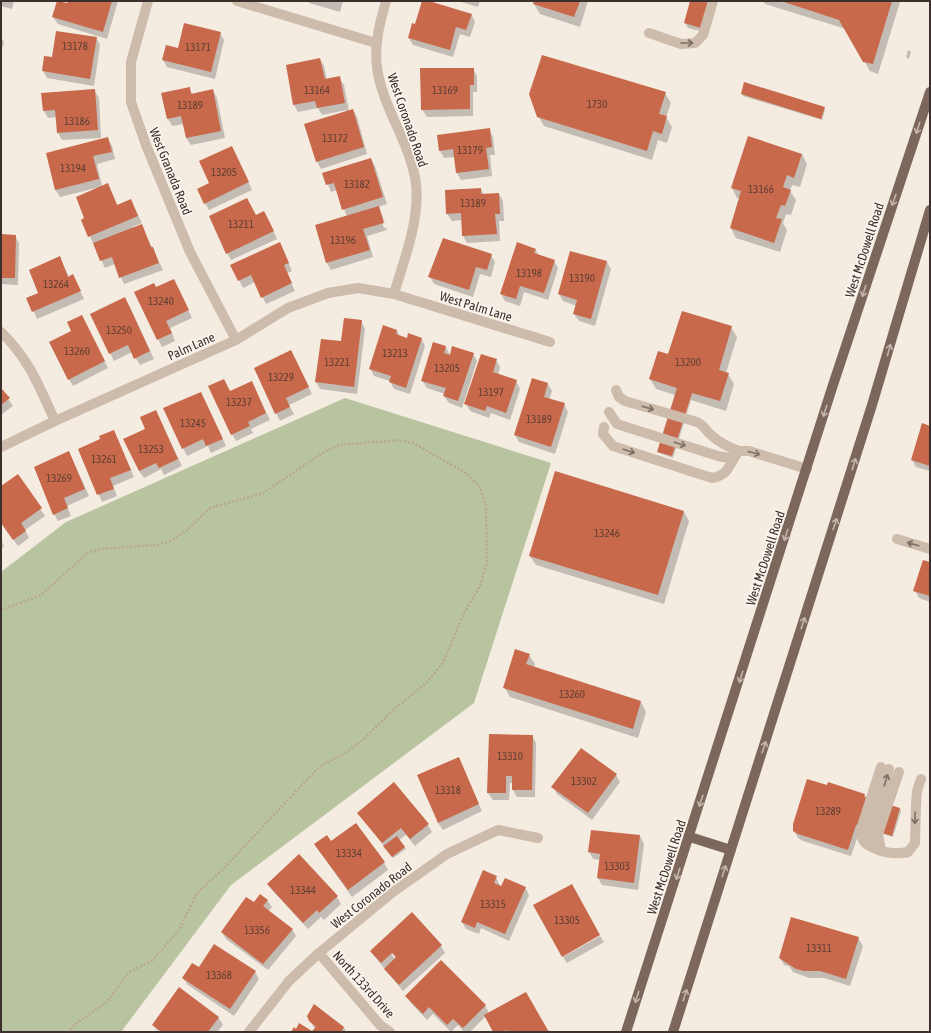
<svg xmlns="http://www.w3.org/2000/svg" width="931" height="1033" font-family="'Asap Condensed',sans-serif">
<rect width="100%" height="100%" fill="#f4ebe1"/>
<path fill="#b8c4a0" d="M345,398L551,463L474,703L231,885L121,1032H1V572L66,522Z"/>
<path fill="#0003" fill-rule="evenodd" d="M1,1H14L12,9L1,6Z
M58,1L68,4L69,1H118L107,39L58,24L53,17Z
M308,1H343L340,12L309,3Z
M423,1L471,14L475,22L470,37L460,34L453,57L413,45L409,38L415,25Z
M458,1H480L478,7Z
M535,1H588L580,27L540,14L534,4Z
M691,1L704,32L688,28L685,23Z
M763,1H900V2L878,74L870,71L846,29L765,4Z
M220,33L224,40L215,79L167,67L163,60L179,50Z
M1,37L4,42L1,52Z
M96,38L100,45L94,86L47,78L43,71L53,58Z
M908,50L911,52L909,59L906,57Z
M320,59L324,66L327,80L339,78L344,85L349,111L353,110L357,117L367,154L321,169L317,162L347,110L322,115L318,108L298,112L294,105L287,65Z
M473,69L477,76V92H473V116L427,117L422,109Z
M189,88L193,95L213,90L217,98L225,138L191,145L186,138L184,124L172,126L168,119Z
M94,90L99,98L101,138L62,140L58,133L57,117L48,118L44,111Z
M665,93L671,103L666,117L672,127L667,143L658,140L652,160L544,126L538,116Z
M742,94L824,108L825,110L822,120L743,96Z
M489,129L493,137L495,155H490L492,176L461,180L457,173L455,157L444,158L440,151Z
M108,139L112,146L115,159L97,164L102,186L111,191L118,206L131,200L142,223L132,227L133,229L141,225L163,270L124,284L115,264L105,268L82,220L86,219L96,188L60,197L55,189Z
M232,147L252,190L209,210L205,203L210,184Z
M802,154L807,164L800,187L792,185L790,191L796,200L791,215L786,214L783,223L787,230L780,252L736,238L731,228L740,198H737L732,188Z
M371,159L375,166L387,204L378,207L387,230L367,236L373,257L331,270L327,263L347,217L337,190L331,192L324,173ZM380,214H382L386,228H384Z
M481,189L484,195L499,194L503,201L504,221H499L500,241L467,243L463,236L462,220L452,221L447,214Z
M268,219L277,239L231,260L227,253Z
M1,235L15,236L19,243L18,285L1,284Z
M535,249L539,256L554,261L558,268L548,300L524,292L520,306L505,301L501,294Z
M283,250L292,271L287,273L295,291L266,304L255,282L243,288L232,265Z
M491,255L495,262L491,277L480,274L473,297L434,284L430,277Z
M60,258L69,277L73,276L84,299L37,319L28,298L40,293Z
M607,262L611,269L595,326L579,321L574,314L577,306L563,301L559,294Z
M177,287L192,318L170,328L175,341L162,347L135,292Z
M129,305L154,359L140,365L132,352L114,361L91,314Z
M361,321L365,329L357,394L320,389L316,382L342,342Z
M85,323L108,368L73,386L69,379Z
M731,327L737,337L726,373L728,374L734,384L726,411L691,400L673,458L659,453L658,451L675,395L656,389L650,379L658,352L669,355Z
M397,330L400,337L408,339L421,338L425,346L410,394L394,389L390,381L374,376L370,368Z
M446,347L450,355L473,354L477,361L462,408L449,403L444,396L445,394L427,388L422,380Z
M295,358L312,394L289,405L294,414L280,421L255,368Z
M496,360L500,367L498,375L516,381L520,389L510,420L491,413L489,418L470,411L466,404Z
M548,384L552,391L549,400L564,404L568,412L555,454L519,442L515,435Z
M1,389L13,406L1,415Z
M255,389L270,420L251,429L253,433L236,441L232,434L230,392Z
M205,401L226,446L211,453L208,446L187,456L164,409Z
M159,418L182,466L164,475L161,469L144,478L139,471L147,429Z
M930,427V471L916,467L912,460Z
M114,431L134,477L113,486L117,496L102,502L79,449L101,440Z
M69,452L89,496L67,506L71,516L58,521L54,514Z
M18,476L45,516L25,530L29,538L18,546L1,522V487Z
M684,512L689,521L664,604L536,565L530,556Z
M1,540L4,546L1,549Z
M930,563V602L919,598L915,591Z
M529,655L535,664L534,668L641,702L646,712L638,738L510,697L505,688Z
M532,736L536,743L535,797H517L513,790V783H510L509,800H493L488,793Z
M462,766L482,811L443,830L438,823Z
M616,775L620,782L592,820L557,794L553,787Z
M864,794L867,799L900,809L901,811L893,837L861,827L851,856L803,841L798,838L794,831Z
M359,813L428,825L432,832L415,846L406,835L399,840L406,849L393,858Z
M640,836L644,844L638,890L602,885L598,878L600,860L593,859L589,852Z
M331,842L384,863L388,870L352,897L315,845Z
M299,855L337,897L341,904L324,920L321,917L308,929L273,891L269,884Z
M496,877L500,886L525,887L529,895L509,941L481,928L479,934L466,929L462,922Z
M267,900L272,907L268,912L292,929L296,936L268,970L226,939L222,932Z
M412,914L441,946L445,953L403,991L371,952ZM390,948L396,958L395,960L389,949Z
M600,936L604,942L567,963L563,957Z
M858,938L863,946L850,986L824,978H809L793,972L789,966L784,965L780,958Z
M199,968L255,972L259,979L234,1016L188,985L183,978Z
M406,996L485,1005L489,1013L548,1032H494L486,1016L470,1032H464L458,1025L451,1032L433,1014L427,1020L411,1003Z
M218,1017L223,1025L217,1032H158L153,1025Z
M310,1021L344,1027L346,1032H313L315,1029Z"/>
<path fill="#c8694b" d="M57,1L67,3L68,1H112L103,32L52,17Z
M422,1H429L472,14L466,30L456,27L450,50L408,38L412,23L415,24Z
M534,1H580L574,17L533,4Z
M690,1H709L701,28L684,23Z
M781,1H892L873,64L863,62L839,20Z
M184,23L221,32L211,72L162,60L166,45L178,48Z
M56,31L97,37L90,79L42,71L44,56L52,57Z
M542,55L666,92L659,114L667,116L662,134L653,131L647,151L537,117L529,94Z
M320,58L325,79L340,76L345,103L317,108L315,101L293,105L286,65Z
M420,68H474V85H470V109L421,110Z
M744,82L825,107L821,119L741,94Z
M190,87L191,94L213,89L221,131L186,138L181,116L167,119L161,93Z
M95,89L98,130L57,133L55,110L43,111L41,93Z
M353,109L364,147L316,162L304,124Z
M490,128L492,147L486,148L489,169L456,173L453,149L439,151L437,135Z
M748,136L802,154L794,178L787,175L783,187L791,190L785,206L781,205L776,218L782,219L774,243L730,228L741,191L731,188Z
M108,137L112,152L93,156L99,179L55,190L46,153Z
M232,146L249,182L204,204L197,189L209,183L199,161Z
M371,158L383,197L342,210L334,183L326,185L322,173Z
M108,183L117,205L131,199L138,216L88,237L81,220L84,218L76,197Z
M481,188V194L499,193L500,214H495L497,234L462,236L461,213L446,214L445,190Z
M247,198L256,215L264,211L274,231L226,254L209,216Z
M379,206L384,223L363,229L370,250L326,263L315,225Z
M142,224L151,247H153L159,263L119,278L112,257L100,261L93,243Z
M1,234L16,235L15,278H1Z
M443,238L492,254L487,270L476,267L469,290L428,277Z
M280,242L289,263L284,265L292,283L261,298L251,275L238,281L230,265Z
M517,242L536,249L534,253L555,260L544,293L520,286L516,299L500,294Z
M570,251L607,261L591,319L573,314L577,300L558,294Z
M60,256L68,277L73,274L81,291L32,312L26,298L38,293L29,270Z
M174,279L189,310L166,321L172,333L157,340L134,292L154,283L156,287Z
M125,297L150,351L134,359L128,345L109,354L90,314Z
M682,311L732,326L719,370L729,373L720,401L692,393L672,456L657,452L677,388L649,379L658,351L668,354Z
M82,315L105,361L68,380L49,342L71,331L67,322Z
M344,318L362,320L354,387L315,382L321,339L341,341Z
M383,325L397,330L396,334L407,338L408,333L422,338L406,388L389,382L391,376L369,369Z
M433,342L446,346L444,353L450,355L452,346L474,353L458,401L443,396L446,388L421,381Z
M291,350L309,387L286,398L290,407L275,414L254,368Z
M481,354L497,359L493,372L517,380L506,413L487,406L485,411L464,404Z
M532,378L548,383L544,397L565,403L551,447L514,435Z
M224,379L230,391L252,381L266,413L248,422L250,426L231,435L208,386Z
M1,388L10,398L1,405Z
M201,392L223,439L206,446L203,439L182,449L163,408Z
M156,410L178,459L159,468L156,463L139,471L123,439L145,429L140,417Z
M922,423L930,426V466L911,460Z
M114,430L131,470L110,478L114,489L97,495L78,449L100,439L99,436Z
M69,451L85,489L64,498L68,508L53,515L34,467Z
M555,471L684,511L658,595L529,556Z
M18,474L42,508L21,523L26,531L13,540L1,523V486Z
M923,560L930,562V596L913,591Z
M515,649L530,654L526,664L641,701L633,729L503,688Z
M489,734L533,735L532,790H512V776H506V793H487Z
M581,748L617,774L588,813L551,787Z
M459,757L479,804L438,823L417,775Z
M807,779L827,785L828,782L865,794L864,797L900,808L892,836L856,825L848,850L798,834L793,831V824Z
M394,782L429,824L410,839L401,828L382,843L357,813Z
M356,823L385,862L348,890L314,844L327,835L331,841Z
M591,830L640,835L634,883L597,878L600,854L588,852Z
M397,836L405,847L392,857L383,846Z
M299,854L338,896L319,913L317,910L303,923L267,884Z
M483,870L497,876L494,883L501,886L505,878L526,887L505,934L477,922L475,928L461,922Z
M572,884L600,935L562,957L533,905Z
M260,894L268,900L263,906L293,929L263,964L221,932L246,897L254,902Z
M412,912L442,945L399,985L384,969L396,957L392,953L381,963L370,951Z
M791,917L859,937L846,979L820,971H804L796,969L779,958Z
M214,944L256,971L230,1009L182,978L192,963L199,967Z
M441,960L486,1005L463,1028L453,1019L447,1025L429,1007L423,1014L405,996Z
M179,987L219,1017L208,1032H162L152,1025Z
M526,992L549,1032H508L506,1030L502,1032H493L484,1015Z
M314,1004L344,1027L342,1030L344,1032H291L294,1027L296,1029L299,1023L312,1031L316,1027L309,1021L307,1016Z"/>
<g fill="none" stroke-linecap="round" stroke-linejoin="round">
<path stroke="#b9a596" stroke-width="2.5" stroke-dasharray="2 2" stroke-linecap="butt" d="M1,610L41,595L88,553L100,549L158,545L171,541L186,531L210,508L263,493L326,451L339,445L399,440L413,443L466,473L480,487L486,507L487,562L480,586L464,613L443,663L426,683L393,710L364,739L347,752L319,767L223,869L197,893L179,930L153,960L128,973L107,1002L74,1025L69,1032"/>
<path stroke="#cdbbac" stroke-width="10" d="M148,1L131,62V102L146,145L190,252L236,340
M237,1L376,43
M386,1C380,22 374,44 377,67C382,108 411,143 416,184C420,221 404,259 394,294
M649,33L681,44L695,43L703,35L713,1
M1,332C29,359 39,386 55,421
M616,390L619,397L625,401L697,422C704,425 705,430 711,435C720,443 728,447 739,451
M609,412L617,424L718,456L729,458L734,457
M604,427L603,434L613,446L712,478C730,475 729,463 739,451H749L807,469
M1,447L55,421L236,340L288,308L328,293L358,288L394,294L550,342
M897,539L930,549
M889,769L870,834C870,837 870,842 871,844C876,854 899,854 908,852L915,843L916,805L917,791L921,779
M874,848C864,844 861,840 861,829L881,767
M881,851L878,834L899,772
M319,953L380,1025L390,1032
M249,1032L289,981L319,953L393,892L447,854L498,830L538,838"/>
<path stroke="#7d675c" stroke-width="10" d="M690,837L731,850
M626,1032L832,388L930,92
M673,1032L872,405L930,210"/>
</g>
<defs><path id="oneway-shaft" d="M-6 0H5M1.5-3L5.5 0L1.5 3" fill="none" stroke-width="1.6" stroke-linecap="round" stroke-linejoin="round"/></defs>
<g stroke="#7d6f65">
<use href="#oneway-shaft" transform="translate(687 43)"/>
<use href="#oneway-shaft" transform="translate(648 408) rotate(16)"/>
<use href="#oneway-shaft" transform="translate(680 444) rotate(17)"/>
<use href="#oneway-shaft" transform="translate(629 451) rotate(18)"/>
<use href="#oneway-shaft" transform="translate(754 453) rotate(15)"/>
<use href="#oneway-shaft" transform="translate(913 544) rotate(-164)"/>
<use href="#oneway-shaft" transform="translate(886 780) rotate(-73)"/>
<use href="#oneway-shaft" transform="translate(915 818) rotate(91)"/>
</g>
<g stroke="#c2b5ac">
<use href="#oneway-shaft" transform="translate(918 128) rotate(108)"/>
<use href="#oneway-shaft" transform="translate(894 200) rotate(109)"/>
<use href="#oneway-shaft" transform="translate(864 291) rotate(108)"/>
<use href="#oneway-shaft" transform="translate(889 350) rotate(-74)"/>
<use href="#oneway-shaft" transform="translate(825 411) rotate(108)"/>
<use href="#oneway-shaft" transform="translate(854 464) rotate(-72)"/>
<use href="#oneway-shaft" transform="translate(835 524) rotate(-72)"/>
<use href="#oneway-shaft" transform="translate(786 535) rotate(108)"/>
<use href="#oneway-shaft" transform="translate(803 623) rotate(-72)"/>
<use href="#oneway-shaft" transform="translate(741 677) rotate(108)"/>
<use href="#oneway-shaft" transform="translate(764 747) rotate(-72)"/>
<use href="#oneway-shaft" transform="translate(701 801) rotate(108)"/>
<use href="#oneway-shaft" transform="translate(724 871) rotate(-72)"/>
<use href="#oneway-shaft" transform="translate(678 874) rotate(108)"/>
<use href="#oneway-shaft" transform="translate(685 995) rotate(-72)"/>
<use href="#oneway-shaft" transform="translate(637 997) rotate(108)"/>
</g>
<g text-anchor="middle" stroke-width="3.5" stroke-linejoin="round" paint-order="stroke">
<g font-size="11" fill="#5e3e33">
<text x="75" y="50">13178</text>
<text x="198" y="51">13171</text>
<text x="317" y="94">13164</text>
<text x="445" y="94">13169</text>
<text x="597" y="108">1730</text>
<text x="190" y="109">13189</text>
<text x="77" y="125">13186</text>
<text x="335" y="142">13172</text>
<text x="470" y="154">13179</text>
<text x="73" y="172">13194</text>
<text x="224" y="176">13205</text>
<text x="357" y="188">13182</text>
<text x="761" y="193">13166</text>
<text x="473" y="207">13189</text>
<text x="241" y="228">13211</text>
<text x="343" y="244">13196</text>
<text x="529" y="277">13198</text>
<text x="582" y="282">13190</text>
<text x="56" y="288">13264</text>
<text x="161" y="305">13240</text>
<text x="119" y="334">13250</text>
<text x="77" y="355">13260</text>
<text x="395" y="357">13213</text>
<text x="337" y="366">13221</text>
<text x="688" y="366">13200</text>
<text x="447" y="372">13205</text>
<text x="281" y="381">13229</text>
<text x="491" y="396">13197</text>
<text x="239" y="406">13237</text>
<text x="539" y="423">13189</text>
<text x="193" y="427">13245</text>
<text x="151" y="453">13253</text>
<text x="104" y="463">13261</text>
<text x="59" y="482">13269</text>
<text x="607" y="537">13246</text>
<text x="572" y="698">13260</text>
<text x="510" y="760">13310</text>
<text x="584" y="785">13302</text>
<text x="448" y="794">13318</text>
<text x="828" y="815">13289</text>
<text x="349" y="857">13334</text>
<text x="617" y="870">13303</text>
<text x="303" y="894">13344</text>
<text x="493" y="908">13315</text>
<text x="567" y="924">13305</text>
<text x="257" y="934">13356</text>
<text x="819" y="952">13311</text>
<text x="219" y="979">13368</text>
</g>
<g font-size="13" fill="#3b302b" stroke="#fbf5ee">
<text transform="translate(408 120) rotate(71)" y="5">West Coronado Road</text>
<text transform="translate(171 171) rotate(68)" y="5">West Granada Road</text>
<text transform="translate(864 250) rotate(-72)" y="5">West McDowell Road</text>
<text transform="translate(476 306) rotate(17)" y="5">West Palm Lane</text>
<text transform="translate(191 346) rotate(-24)" y="5">Palm Lane</text>
<text transform="translate(765 558) rotate(-72)" y="5">West McDowell Road</text>
<text transform="translate(666 867) rotate(-72)" y="5">West McDowell Road</text>
<text transform="translate(371 895) rotate(-38)" y="5">West Coronado Road</text>
<text transform="translate(364 984) rotate(48)" y="5">North 133rd Drive</text>
</g>
</g>
<rect width="931" height="1033" fill="none" stroke="#3b302b" stroke-width="4"/>
</svg>
